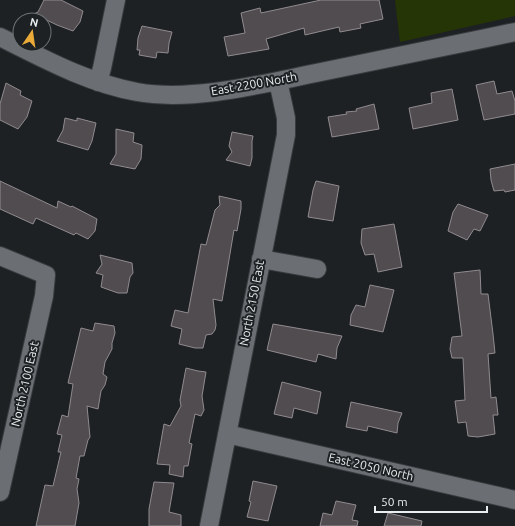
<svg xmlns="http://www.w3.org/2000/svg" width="515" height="526" font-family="Ubuntu,sans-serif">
<rect width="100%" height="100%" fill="#1d2124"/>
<path fill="#263505" d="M395,0H515V16L400,42Z"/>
<path fill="#504c4f" stroke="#918b8f" d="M44,0H61L83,11L80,22L73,31L57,25L34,14L38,12Z
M321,0H379L383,19L360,24L361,28L340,32L339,27L305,35L304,28L266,39L269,49L228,56L224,37L245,33L241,13L260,8L261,13Z
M142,26L172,32L169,43L168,53L157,52L156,58L139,55L140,50H137L138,38Z
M494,81L497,94L512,91L515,101V114L484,120L476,85Z
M6,83L21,91L20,95L32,101L27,117L18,129L0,120V104Z
M452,89L458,120L413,129L409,108L432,103L431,93Z
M374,104L379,129L332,137L328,117L347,114L346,112L357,111L356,109Z
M65,118L77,121V118L96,123L92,141L88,150L57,141L63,130Z
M116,129L134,133L133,142L142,145L141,159L135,169L110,164L116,154Z
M232,132L253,136L252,141V158L250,166L226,160L232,152L229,146Z
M515,164V190L505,192L504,190L494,191L491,180L490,169Z
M0,181L57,208L58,201L71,207L72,206L97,219L95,231L88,239L76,233L74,235L36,218L33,224L0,209Z
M316,181L339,186L333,221L308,217L313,190Z
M219,196L241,201V209L237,231L234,230L222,301L213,299L216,325L215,330L212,334L206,335L203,348H195L179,344L182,329L171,326L175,310L188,313L201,244L206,245L215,210L220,205Z
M458,204L488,215L480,231L474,229L467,240L448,231L453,212Z
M394,224L402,267L378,272L374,254L365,255L361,243L362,229Z
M100,255L132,263L133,273L130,277L127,293H118L101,287L103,275L96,273L102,264Z
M480,270L481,294H488L493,334L495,353L488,354L491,398L496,397L498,415H493L495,434L478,437L468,436L466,422L458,423L455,401L465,400L463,358H452L450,349L452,337L462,336L454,273Z
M370,285L394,290L383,332L350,325L351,315L356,305L365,307Z
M95,323L114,326L115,333L112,343V349L105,362L103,374L107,377L105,385L101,391L98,409L87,406L90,437L88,440L84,456H80L76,478L79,479L77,489L79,503L75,526H36L45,485L53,486L61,452H58L62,435L57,434L62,415L68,417L73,384L68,383L81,328L93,331Z
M273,324L342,336L337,348L336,359L318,354L316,362L267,350Z
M186,368L198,371L206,372L202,396L204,410L201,416L195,414L189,443L192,444L188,466H184L183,477L169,474L170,465L157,464L164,424L170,426L181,406L180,400Z
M282,382L321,392L317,414L294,408L292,418L274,414Z
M351,402L402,413L398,423L397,433L368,426L367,431L346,427Z
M253,481L277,486L268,521L247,517L251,502L249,501Z
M154,482L174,483L169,512L181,515V526H149V509Z
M336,501L356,505L352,520L358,521L357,526H320L323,513L332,515Z
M388,513L422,521L421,526H384Z"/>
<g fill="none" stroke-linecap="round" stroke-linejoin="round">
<defs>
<path id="street" d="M0,37C44,59 88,83 137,92C192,102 262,84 316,73C383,59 449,46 515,32
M98,82L102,68L116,0
M0,256L46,275L44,296L0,492
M261,259L317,269
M227,434L515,500
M209,526L286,135V118L278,81"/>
</defs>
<use href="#street" stroke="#393c3f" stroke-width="20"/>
<use href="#street" stroke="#6b6f73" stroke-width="18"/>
</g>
<g text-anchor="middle" stroke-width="4" stroke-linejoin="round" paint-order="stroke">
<g font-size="12" fill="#ebeef0" stroke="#1d2124">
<text transform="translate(254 84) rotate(-10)" y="4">East 2200 North</text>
<text transform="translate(252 303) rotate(-79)" y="4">North 2150 East</text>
<text transform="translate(25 384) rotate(-77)" y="4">North 2100 East</text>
<text transform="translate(371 467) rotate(13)" y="4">East 2050 North</text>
</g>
</g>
<g transform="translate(32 32) rotate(13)"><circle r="19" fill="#1d2124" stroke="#6f7376"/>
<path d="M0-3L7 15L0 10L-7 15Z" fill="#eaaa39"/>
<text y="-6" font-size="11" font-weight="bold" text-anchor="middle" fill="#ebeef0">N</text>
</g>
<path d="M375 506v6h112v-6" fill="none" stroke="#ebeef0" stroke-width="2"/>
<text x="381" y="506" font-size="12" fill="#ebeef0" stroke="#1d2124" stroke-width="3" paint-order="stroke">50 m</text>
</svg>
